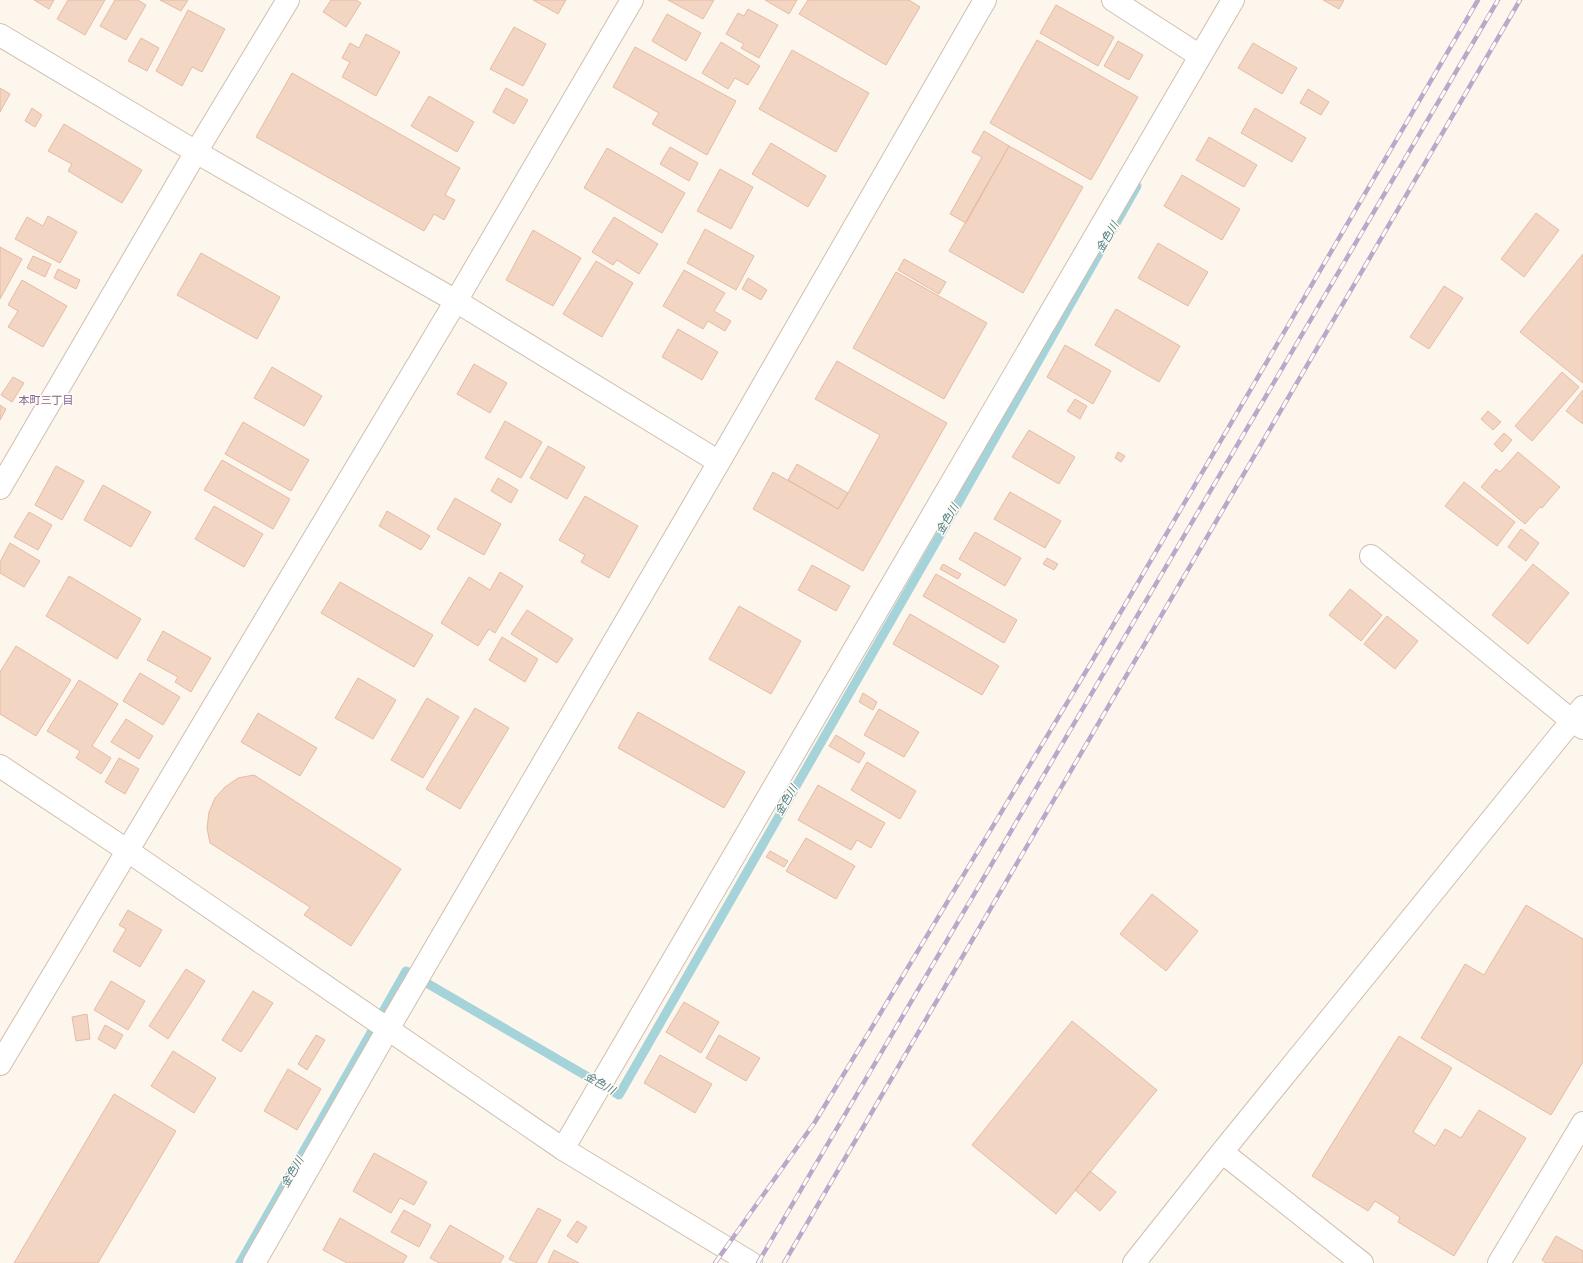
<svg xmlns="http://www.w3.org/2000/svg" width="1583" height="1263" font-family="Lato,'Noto Sans JP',sans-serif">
<rect width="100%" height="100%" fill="#fdf6ec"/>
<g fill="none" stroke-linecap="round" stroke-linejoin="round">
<path stroke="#a5d3da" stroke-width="9" d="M240,1263L406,971L619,1095L955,509L1137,186"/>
</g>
<path fill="#f3d5c3" stroke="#e6bba3" d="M34,0H54L49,9Z
M68,0H105L85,35L57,19Z
M115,0H138L146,5L126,40L100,26Z
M160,0H188L181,11Z
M331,0H356L361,3L346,27L323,12Z
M533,0H566L558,14Z
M668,0H714L703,19Z
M765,0H797L789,14Z
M808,0H909L920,7L886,65L799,14Z
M1323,0H1344L1339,9Z
M1056,5L1114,37L1098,66L1040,33Z
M748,9L778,25L759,58L741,48L744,44L726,34L738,13L744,16Z
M188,10L225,29L202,72L192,67L182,86L156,71Z
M667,14L701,33L686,61L652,41Z
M514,27L546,44L523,86L490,69Z
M366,34L400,52L376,96L342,77L350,62L342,58L350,43L359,48Z
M141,38L159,48L147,71L128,61Z
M1037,40L1138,97L1091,180L990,123Z
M1118,41L1143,55L1129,80L1104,66Z
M721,42L760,66L748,85L735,78L728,89L702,73Z
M1253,43L1297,68L1282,94L1238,68Z
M635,47L736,101L707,155L652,124L659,113L613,87Z
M792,50L869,93L836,152L759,109Z
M292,73L460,168L445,195L455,200L444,220L434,214L424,231L256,137Z
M0,88L10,94L0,112Z
M506,88L528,100L514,124L493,112Z
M1308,89L1329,102L1321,115L1300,103Z
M429,96L474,122L457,152L411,126Z
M32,108L42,115L35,127L25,121Z
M1255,108L1306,138L1292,162L1241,133Z
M64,124L142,170L122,203L68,171L72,164L48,151Z
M984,131L1009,146L966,223L950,214L982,157L972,152Z
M1209,137L1257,165L1244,187L1196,160Z
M771,143L826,176L808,207L752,174Z
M1009,146L1083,187L1023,293L949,251Z
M670,147L698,163L689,181L660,164Z
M607,148L685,193L662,233L584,188Z
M720,169L753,187L731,229L697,211Z
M1182,175L1240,209L1222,240L1164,206Z
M1536,213L1559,230L1524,277L1501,259Z
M48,216L77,232L60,263L15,239L27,217L43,226Z
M614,217L658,244L639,274L617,260L613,265L592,252Z
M705,229L754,256L736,290L687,263Z
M533,230L581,258L553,306L506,280Z
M1158,243L1208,272L1188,306L1138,278Z
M0,247L22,259L0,299Z
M201,253L280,297L257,339L177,295Z
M1583,254V383L1520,332Z
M33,256L51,264L45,277L27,268Z
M904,259L946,282L939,294L898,270Z
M596,261L633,283L602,337L563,314Z
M58,269L80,280L76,289L54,278Z
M684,270L725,293L714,311L731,321L725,331L708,321L703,329L663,306Z
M896,272L987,323L944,399L853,348Z
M748,278L767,290L761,300L742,289Z
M22,280L67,306L43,347L8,327L18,311L8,305Z
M1444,286L1463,298L1429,349L1410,337Z
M1116,309L1180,346L1159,382L1095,345Z
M678,329L718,352L702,380L662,357Z
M1065,345L1111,371L1093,404L1047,377Z
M837,361L947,423L863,571L753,509L773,472L838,509L848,493L880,435L815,399Z
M474,364L507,383L490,413L457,394Z
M272,367L322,396L304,426L254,398Z
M1562,372L1579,387L1532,441L1515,426Z
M13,377L24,383L12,402L1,395Z
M1583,390V424L1566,411Z
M1075,399L1087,406L1080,419L1067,411Z
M0,405L6,409L0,420Z
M1488,411L1501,422L1493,430L1481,419Z
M505,421L542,442L521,478L485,458Z
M243,422L309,460L291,491L225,454Z
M1029,430L1075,457L1059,484L1012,457Z
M1504,433L1512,440L1502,452L1494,444Z
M548,446L585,467L567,499L530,478Z
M1118,452L1125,456L1121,462L1115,458Z
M1518,452L1560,487L1542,508L1540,507L1525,524L1481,487L1496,469L1500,472Z
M222,460L290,499L273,529L204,490Z
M797,464L848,493L838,509L788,480Z
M56,466L84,481L62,520L35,505Z
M498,478L518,490L511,503L491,491Z
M1464,482L1515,522L1497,546L1445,506Z
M103,485L151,512L131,547L84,520Z
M1010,492L1061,521L1045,548L994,519Z
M585,496L638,526L609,578L581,562L585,555L559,540Z
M455,498L501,524L484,555L437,529Z
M214,506L263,534L244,567L195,539Z
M387,511L430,536L421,550L379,526Z
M29,512L52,525L38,550L14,537Z
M1521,529L1539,543L1526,561L1508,547Z
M975,532L1021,558L1005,586L959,559Z
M10,543L40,561L24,587L0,573V562Z
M1047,558L1058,564L1054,570L1043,564Z
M943,564L961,574L958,579L940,569Z
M1533,564L1569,593L1528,644L1492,615Z
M812,565L850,586L836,611L798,590Z
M500,572L523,586L495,633L489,629L478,646L441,623L469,577L490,590Z
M936,574L1017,620L1004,643L923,596Z
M69,576L141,619L117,659L46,616Z
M340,582L433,635L414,667L321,613Z
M1350,589L1382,615L1361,641L1329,615Z
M739,606L801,641L771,694L709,659Z
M527,610L573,639L557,663L511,634Z
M910,614L999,666L982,695L893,644Z
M1387,616L1418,641L1395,669L1364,644Z
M163,631L211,658L191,692L175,682L178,677L147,660Z
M502,637L538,659L525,682L489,660Z
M16,646L71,680L36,736L0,714V672Z
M140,673L180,697L163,725L123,701Z
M358,678L396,700L373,739L335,718Z
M79,680L118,704L92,746L111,758L101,774L76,758L80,751L47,731Z
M863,693L877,702L873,710L859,702Z
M427,698L459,717L423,778L391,760Z
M475,708L509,728L460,809L426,789Z
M879,709L919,732L904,757L864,735Z
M638,712L745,772L724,808L618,748Z
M258,713L317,748L300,776L241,742Z
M126,719L153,736L139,759L111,742Z
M836,735L865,753L859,763L829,746Z
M119,758L139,769L125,794L105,782Z
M867,762L916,791L900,819L851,790Z
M254,775L401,869L351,946L304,915L310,907L210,843L207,828L209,812L215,798L225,787L238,778Z
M818,785L885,823L871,848L857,840L851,850L798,820Z
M806,838L855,866L836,899L786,871Z
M770,851L788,861L784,867L766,857Z
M1152,894L1198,931L1166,971L1120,934Z
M1526,905L1583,939V1062L1551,1115L1421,1038L1465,964L1484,975Z
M128,910L162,930L140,967L113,951L126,929L119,925Z
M186,969L205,981L168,1039L149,1026Z
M111,981L145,1001L128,1030L94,1010Z
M253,991L273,1003L241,1052L222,1040Z
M684,1002L719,1022L701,1053L666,1032Z
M87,1014L90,1039L76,1041L72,1017Z
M1072,1021L1157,1090L1056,1214L972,1145Z
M105,1025L123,1035L115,1049L98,1039Z
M316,1035L325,1040L307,1070L298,1064Z
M719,1035L760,1058L746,1081L706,1058Z
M1399,1036L1452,1068L1413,1132L1435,1146L1445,1129L1461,1138L1479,1110L1526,1138L1454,1256L1398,1222L1400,1217L1375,1201L1368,1211L1312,1176Z
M173,1051L216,1078L194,1113L151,1086Z
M660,1055L712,1084L695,1113L644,1083Z
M288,1069L321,1089L297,1130L264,1111Z
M114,1094L176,1131L98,1263H14Z
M374,1153L427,1182L414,1205L400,1198L391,1213L353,1191Z
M1090,1171L1116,1192L1100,1211L1075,1190Z
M538,1208L561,1220L536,1263H517L509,1259Z
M404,1210L431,1225L419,1247L391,1232Z
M340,1218L407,1256L403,1263H347L323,1250Z
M577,1221L587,1227L577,1243L567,1236Z
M450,1225L504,1256L500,1263H439L430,1258Z
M1556,1236L1583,1251V1263H1546L1542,1260Z
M554,1250L579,1263H548Z"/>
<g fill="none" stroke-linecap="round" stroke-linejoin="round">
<defs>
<path id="minor" d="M1113,0L1200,56
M0,35L196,152L456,301L719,462
M1371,556L1572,721L1583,728
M0,1064L456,301L632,0
M563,1149L1233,0
M1222,1152L1362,1263
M254,1263L388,1029L719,462L985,0
M1134,1263L1222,1152L1583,707
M1499,1263L1583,1123"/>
<path id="tertiary" d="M0,488L196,152L288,0
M0,766L128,851L563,1149L751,1263"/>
</defs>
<use href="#minor" stroke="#d1beb0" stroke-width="24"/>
<use href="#tertiary" stroke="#d1beb0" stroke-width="24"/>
<use href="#minor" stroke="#fff" stroke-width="22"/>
<use href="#tertiary" stroke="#fff" stroke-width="22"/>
<defs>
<path id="rail" d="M715,1263L815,1122L1091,663L1478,0
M758,1263L1498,0
M784,1263L1520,0"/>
</defs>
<use href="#rail" stroke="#b9a8c9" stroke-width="4.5"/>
<use href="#rail" stroke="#fffaf3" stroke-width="3" stroke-dasharray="9" stroke-linecap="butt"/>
</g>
<g text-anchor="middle" stroke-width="3" stroke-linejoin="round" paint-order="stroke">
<g font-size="11" font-style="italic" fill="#437c86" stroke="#fffaf3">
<text transform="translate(1107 237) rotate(-60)" y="4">金色川</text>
<text transform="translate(947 519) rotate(-60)" y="4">金色川</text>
<text transform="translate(786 800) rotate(-60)" y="4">金色川</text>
<text transform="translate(600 1083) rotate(29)" y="4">金色川</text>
<text transform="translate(292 1172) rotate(-60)" y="4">金色川</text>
</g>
<g font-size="11" fill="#846695" stroke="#fffaf3">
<text x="46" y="404">本町三丁目</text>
</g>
</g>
</svg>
